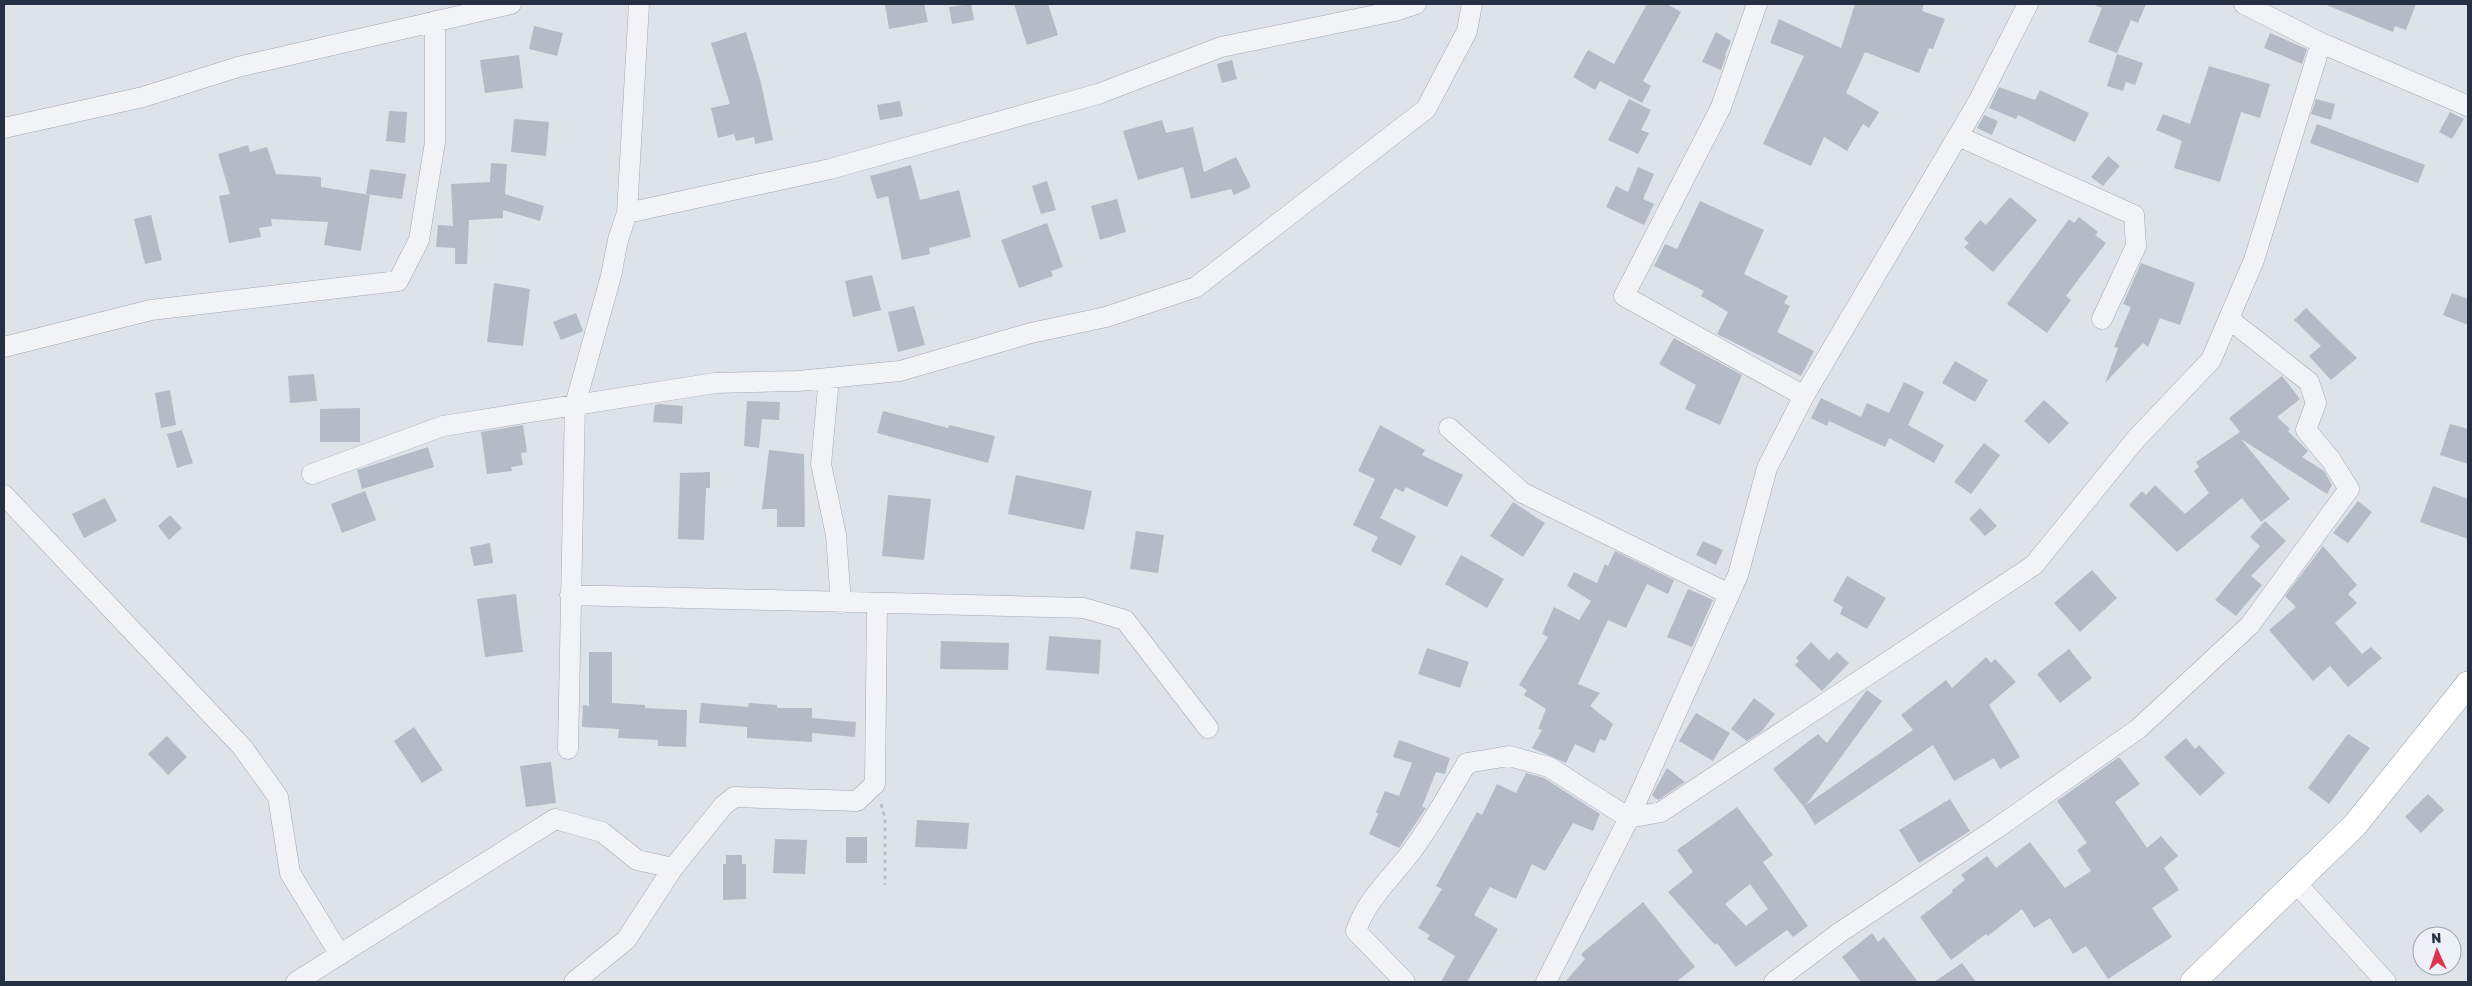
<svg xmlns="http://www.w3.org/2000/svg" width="2472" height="986" font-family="Rubik,sans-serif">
<rect width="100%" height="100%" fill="#dee2e9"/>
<path fill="#b4bbc7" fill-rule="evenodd" d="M885,4H924L928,22L889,29Z
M971,4L974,20L952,24L949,7Z
M1014,4H1048L1058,35L1027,45Z
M1647,4H1667L1681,12L1643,81L1651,86L1642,103L1600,81L1595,90L1573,77L1588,50L1614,64Z
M1855,4H1924L1922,11L1945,19L1933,49L1929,48L1919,73L1865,52L1846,93L1879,112L1869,128L1863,124L1847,151L1824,137L1811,166L1763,144L1804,56L1770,43L1779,19L1841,48Z
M2092,4H2146L2138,23L2131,20L2117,53L2088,42L2102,8Z
M2324,4H2416L2406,30L2395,26L2393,32Z
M534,26L563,33L557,56L529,49Z
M746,32L761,83L773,140L755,144L754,137L736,141L734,134L718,138L711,108L730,104L711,43Z
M1716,32L1731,41L1725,55L1726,56L1721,70L1702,62Z
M2270,33L2307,49L2302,64L2264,48Z
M2117,54L2143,63L2135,85L2126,82L2123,91L2107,86Z
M519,55L523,88L485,93L480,60Z
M1232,60L1237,79L1222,83L1217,64Z
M2209,66L2270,84L2260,118L2241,112L2220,182L2174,168L2182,141L2156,130L2163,114L2190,124Z
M1999,87L2035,100L2040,90L2089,113L2075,142L2018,115L2016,119L1989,108Z
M1629,99L1651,110L1641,130L1649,133L1638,154L1608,140Z
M2316,99L2335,104L2331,120L2311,114Z
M900,101L903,116L880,120L877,105Z
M389,111L407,112L405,143L386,141Z
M2450,112L2464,119L2452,139L2439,132Z
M1984,115L1998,121L1992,135L1977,128Z
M514,119L549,122L546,156L511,152Z
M1162,120L1166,133L1193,127L1204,172L1236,157L1251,187L1234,195L1231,189L1191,199L1183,167L1138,180L1123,131Z
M2317,124L2425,165L2418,183L2310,143Z
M248,145L250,152L267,147L276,174L321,177V187L370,195L361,251L324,245L328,222L271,219L272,226L259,228L261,237L229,243L219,196L230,194L218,154Z
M2108,156L2120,166L2103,186L2091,177Z
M491,163L507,164L505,194L544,206L540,221L503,210V218L469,220L467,264H455V248L436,247L438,225L453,226L451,184L490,182Z
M911,165L920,200L959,190L971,237L929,248L930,254L902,260L888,196L877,199L870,176Z
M1638,167L1654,174L1643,199L1654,204L1644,225L1606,207L1616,186L1628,192Z
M370,169L406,174L402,199L366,194Z
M1047,181L1056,210L1041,214L1032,186Z
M2010,197L2037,220L1993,272L1964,247L1969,243L1964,239L1980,220L1986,225Z
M1117,199L1126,232L1100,240L1091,206Z
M1700,201L1764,230L1744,274L1788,296L1784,303L1790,306L1777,332L1814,351L1801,376L1717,334L1728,312L1701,296L1704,291L1654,266L1665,244L1677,249Z
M151,215L162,260L145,264L134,219Z
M2079,217L2098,232L2095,235L2106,243L2066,296L2071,300L2047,333L2007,304L2069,219L2074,223Z
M1047,223L1063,267L1051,271L1053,276L1019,288L1001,240Z
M2141,263L2195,283L2180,325L2160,318L2148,347L2143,343L2105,383L2118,348L2114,347L2131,307L2123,304Z
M872,275L881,310L853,317L845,281Z
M494,283L530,289L523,346L487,342Z
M2452,293L2468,299V325L2443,315Z
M914,306L925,345L898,352L888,312Z
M2306,308L2357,358L2331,380L2309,356L2321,346L2294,320Z
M576,313L583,331L561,340L553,322Z
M1674,338L1742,375L1720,425L1685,409L1696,385L1659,364Z
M1955,361L1988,380L1975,402L1942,383Z
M314,374L317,401L290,403L288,376Z
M2282,376L2300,399L2277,417L2290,429L2288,431L2308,451L2302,457L2324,471L2332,485L2327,494L2241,439L2290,499L2261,522L2242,498L2177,552L2129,505L2142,491L2146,495L2155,485L2185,514L2209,493L2194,471L2199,467L2196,462L2240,432L2229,418Z
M1904,382L1924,392L1908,425L1944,445L1934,463L1889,438L1885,447L1829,421L1827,426L1811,418L1821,398L1861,417L1867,403L1889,413Z
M170,390L176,425L161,428L155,393Z
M2044,400L2069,423L2049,444L2024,421Z
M747,401L780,402L779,420L762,419L759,448L744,446Z
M659,404L683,406L682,424L653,422L655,405Z
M360,408V442H320V409Z
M883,411L948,428L949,425L995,436L988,463L877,433Z
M2450,424L2468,429V464L2440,455Z
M523,425L527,452L521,453L523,465L511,467L512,471L487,474L481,432Z
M1380,425L1425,450L1422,455L1463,475L1447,507L1406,487L1403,492L1395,488L1380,518L1416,536L1401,566L1371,551L1378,537L1353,525L1375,479L1358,471Z
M182,430L193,463L177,468L167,434Z
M1984,443L2000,455L1971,494L1954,482Z
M428,447L434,467L362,489L357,470Z
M769,450L804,454L805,527H777V509H762Z
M710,472V488H706L704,540L678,539L680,473Z
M1016,475L1092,491L1084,530L1008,514Z
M2433,486L2468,499V539L2420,522Z
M365,491L376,520L342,533L331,504Z
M888,495L931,499L924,560L882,556Z
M105,498L117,521L84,538L72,514Z
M2358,501L2372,512L2348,543L2333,533Z
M1513,502L1545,523L1523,557L1490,536Z
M1980,508L1997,526L1985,536L1969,519Z
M170,515L182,528L169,540L158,526Z
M2265,521L2286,541L2251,576L2262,585L2236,616L2215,600L2260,546L2250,537Z
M1136,531L1164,535L1158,573L1130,569Z
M1703,541L1723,550L1716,565L1696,555Z
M490,543L493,563L474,566L470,547Z
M2323,546L2357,585L2348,594L2357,603L2335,623L2362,654L2371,647L2382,658L2348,687L2330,666L2313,681L2269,630L2296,607L2285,596Z
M1615,551L1674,580L1668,594L1647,584L1626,628L1608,620L1578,684L1600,693L1590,706L1613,724L1605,741L1600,739L1594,753L1575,744L1566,763L1532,748L1542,730L1538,729L1546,709L1524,695L1527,690L1519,685L1548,637L1542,634L1554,607L1579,620L1591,601L1567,586L1574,572L1597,583L1605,564L1608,566Z
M1461,555L1504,579L1487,608L1445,584Z
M2092,570L2117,598L2080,632L2054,603Z
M1847,576L1886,598L1867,629L1840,614L1843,607L1833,601Z
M1688,589L1713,600L1692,647L1667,637Z
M516,594L523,652L485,657L477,599Z
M1049,636L1101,640L1099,674L1046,670Z
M941,641L1009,643L1008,670L940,669Z
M1811,642L1829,660L1837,652L1849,663L1822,691L1795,665L1799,661L1796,658Z
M1427,648L1469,662L1460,688L1418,674Z
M2069,649L2092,678L2060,703L2037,674Z
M589,652H612V703L645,705V708L687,710L686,747L658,746V740L618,738L619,729L582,727L583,705L589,706Z
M1986,657L1991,663L1995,659L2016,682L1989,705L2020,757L2000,769L1994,758L1954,781L1933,745L1815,825L1804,807L1773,769L1818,734L1827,743L1867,690L1882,701L1806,805L1913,730L1901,715L1946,680L1952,688Z
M1754,698L1775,714L1762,731L1747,741L1731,729Z
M701,703L748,707L749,703L777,705V708H812V718L856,722L855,737L812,733V742L747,738V727L699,723Z
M1696,713L1730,733L1713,761L1679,741Z
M414,727L443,770L422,783L394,741Z
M2348,734L2370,748L2329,804L2308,788Z
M167,736L187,757L168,775L148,754Z
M2186,738L2195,749L2199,745L2225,773L2200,796L2164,757Z
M1399,740L1450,758L1445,774L1436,772L1422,807L1426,808L1399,848L1369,834L1378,814L1376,812L1385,791L1399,796L1412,763L1393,757Z
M2119,757L2140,784L2115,802L2147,848L2161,836L2178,856L2164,868L2179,890L2152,908L2172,937L2108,979L2086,946L2073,954L2050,918L2034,928L2022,909L1988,936L1986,934L1951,960L1920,917L1953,892L1952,890L1965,880L1961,875L1987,856L1996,868L2030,842L2065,888L2091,871L2077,850L2087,843L2057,801Z
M551,762L556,803L526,807L520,766Z
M1667,768L1685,782L1658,800L1652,795Z
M1526,773L1544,778L1600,814L1593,831L1573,823L1545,871L1532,864L1516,899L1490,887L1474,915L1498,929L1467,982H1441L1455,956L1427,939L1430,935L1418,928L1442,889L1436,886L1477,812L1482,815L1497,784L1516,793Z
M2428,794L2444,810L2421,833L2405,817Z
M1950,799L1970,831L1919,863L1899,830Z
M1737,807L1773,855L1763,862L1808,926L1793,937L1787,930L1736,967L1717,943L1715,945L1668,892L1693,872L1677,850ZM1750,884L1768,909L1746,926L1725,904Z
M917,820L969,823L967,849L915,847Z
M846,837H867V863H846Z
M775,839L807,840L805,874L773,873Z
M726,855H742V864H746V899L723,900V864H726Z
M1643,902L1695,967L1676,982H1565L1585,959L1581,954Z
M1872,933L1878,942L1884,937L1918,982H1861L1842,957Z
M1962,963L1976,982H1934Z"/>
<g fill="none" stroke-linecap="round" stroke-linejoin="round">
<defs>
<path id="minor" d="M1757,4L1721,107L1624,296L1804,396
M2244,4L2321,43L2468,106
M4,128L143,97L238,67L511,4
M1958,136L2134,215L2136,246L2102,319
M627,213L830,169L1098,94L1221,47L1395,11L1416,4
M4,347L151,310L398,281L419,240L435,142V21
M829,378L821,464L836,535L841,603
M1449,428L1523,493L1729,594
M312,474L443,426L715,383L798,381L900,371L1031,333L1106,317L1196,287L1426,109L1467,31L1472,4
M4,495L243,748L278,797L290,873L340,955
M570,595L1084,608L1125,620L1208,728
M568,749L575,405L611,276L618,240L627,213L639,4
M2296,883L2386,982
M296,982L555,819L602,832L637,860L673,868L723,806L734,797L857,801L875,784L877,604
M574,982L626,940L673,868
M1405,982L1356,931C1366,901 1389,880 1408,856C1430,828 1448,794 1467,763L1509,756L1549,767L1629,818L1661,812L2034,565L2136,439L2211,360L2254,260L2321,43
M1546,982L1629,818L1738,575L1767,468L1804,396L1978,102L2028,4
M1774,982L1839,933L1997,828L2138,729L2250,625L2349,489L2331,460L2306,430L2316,403L2309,382L2229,319"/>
<path id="major" d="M2193,982L2355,825L2468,684"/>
</defs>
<use href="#minor" stroke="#a3a9b4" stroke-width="21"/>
<use href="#major" stroke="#9ca6b6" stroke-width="26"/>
<path stroke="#bcc0c8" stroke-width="3" stroke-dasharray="4 4" stroke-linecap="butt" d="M881,804L885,818V885"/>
<use href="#minor" stroke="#f1f3f7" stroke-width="20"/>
<use href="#major" stroke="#fff" stroke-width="25"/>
</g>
<rect width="2472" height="986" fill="none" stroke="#253042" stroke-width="10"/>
<g transform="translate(2437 951) rotate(357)"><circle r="24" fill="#edf1f7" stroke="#9da4af"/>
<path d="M0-4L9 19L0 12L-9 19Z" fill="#dd344e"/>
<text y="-8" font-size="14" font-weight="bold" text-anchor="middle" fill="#253042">N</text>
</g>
</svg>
